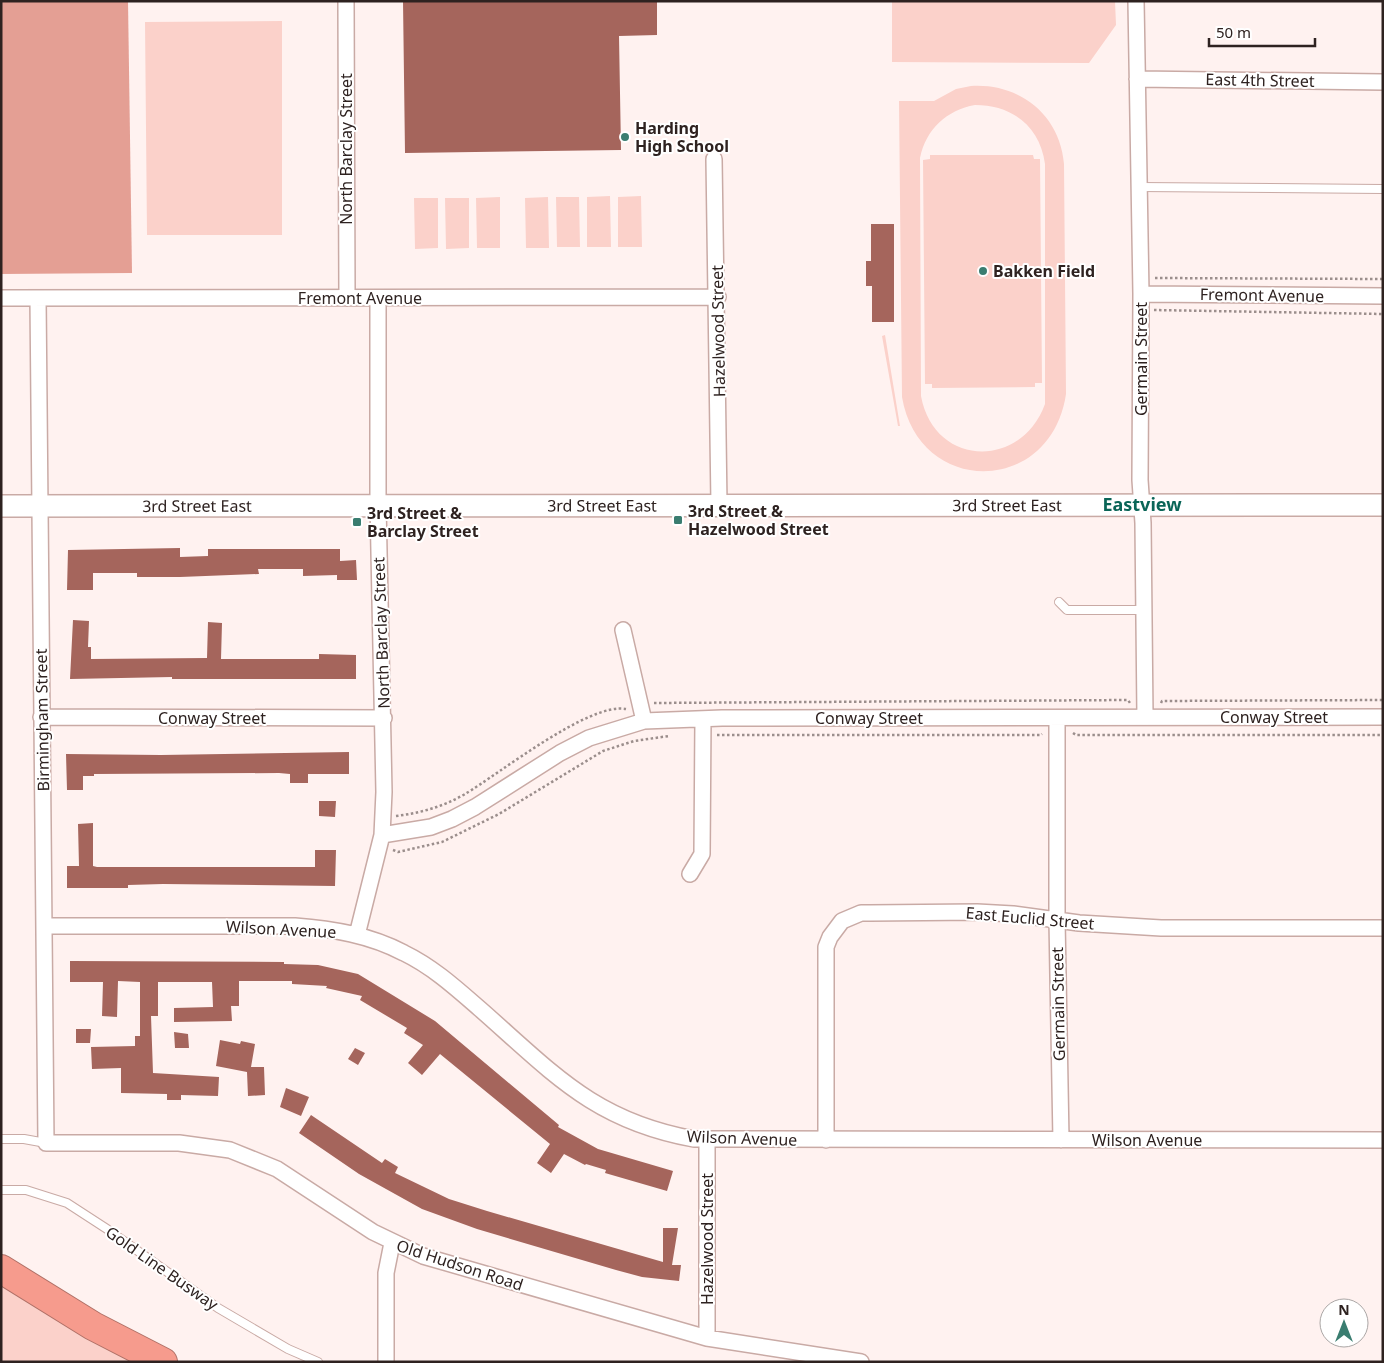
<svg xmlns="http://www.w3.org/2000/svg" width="1384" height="1363" font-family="'Noto Sans',sans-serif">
<rect width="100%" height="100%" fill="#fff2f0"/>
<path fill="#fbd1ca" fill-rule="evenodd" d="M892,1H1115L1116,25L1089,63L892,62Z
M282,21V235H147L145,22Z
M971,86C1020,83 1060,115 1064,164L1066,394C1051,496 919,497 902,397L899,101H934L956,89ZM975,105C1012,105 1040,126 1045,164V404C1021,470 934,467 921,396L920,158C926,129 947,110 975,105Z
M930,155H1033L1034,159H1040L1042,383H1035V387L932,388V384H925L923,160L930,159Z
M610,196L611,247H587V197Z
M641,196L642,247H618V197Z
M500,197V248H477L476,198Z
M548,197L549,248H526L525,198Z
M556,197H579L580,247H557Z
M414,198H438V248L415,249Z
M445,198H469V248L446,249Z
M885,335L900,426H898L882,336Z
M1,1277L152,1362H1Z"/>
<path fill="#e49f94" d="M1,1H128L132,273L1,274Z"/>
<path fill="#a5655c" d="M403,1H657V35L619,36L621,150L405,153Z
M871,224H894V322H872V286H866V261H871Z
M180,548V557L208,556V549H340V561L356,560L357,580H337V575L303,576V569H258L259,574L180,577H137V573H93V590H67L68,550Z
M73,620L89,621L88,647H91V659L207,658L208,622L222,623L221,659H319V654L356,655V679H172V677L70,679Z
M349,752V774H308V783H290V774L279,773L94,774V776H83V790H67L66,754L161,755Z
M319,801H336L335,817L319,816Z
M93,823V866L97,867H315V850H336L335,886L163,884L128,885V888H67V866H79L78,824Z
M70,961L284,962V964L318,965L358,974L435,1021L559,1125L558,1127L598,1149L673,1171L667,1191L605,1173L606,1170L586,1164L585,1165L564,1154L551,1173L537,1163L550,1144L440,1054L422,1075L408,1063L423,1045L404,1033L407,1028L360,1000L362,996L326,988L327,986L292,984V981H239V1006H231L232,1021L174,1022V1008L213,1007L212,982H158V1016H151L153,1073L219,1077L218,1096L181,1095V1100H167V1094L121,1093V1068L92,1069L91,1047L135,1046V1036H140V982L118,981L117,1017L102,1016L103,982H70Z
M76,1029H91L90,1043H76Z
M174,1032L188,1034L189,1048H175Z
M220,1040L240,1044L241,1041L255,1044L251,1067H264L265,1095L248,1096L247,1072L216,1066Z
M355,1048L365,1053L358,1065L348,1059Z
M286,1088L309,1097L301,1116L280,1107Z
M311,1115L382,1163L385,1159L398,1167L395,1173L449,1199L487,1211L663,1262V1228H678L672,1265H681L679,1281L642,1277L616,1270L477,1229L422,1209L359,1174L299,1133Z"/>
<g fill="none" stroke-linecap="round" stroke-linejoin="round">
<defs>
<path id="lane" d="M1138,187L1383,189
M1059,602L1067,610H1143
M1,1139H24L46,1143
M1,1190H26L67,1203L107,1229L218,1308L288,1349L318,1362"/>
<path id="street" d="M346,1L347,298
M1136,1L1141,294L1140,480L1143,523L1145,717
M1137,79L1383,82
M714,159L719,504
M1141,294L1383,296
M1,298L718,297
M38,298L46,1143H179L230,1150L277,1169L373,1232L423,1256L707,1338L861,1362
M623,630L644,721
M41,717L384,718
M1057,718V920L1061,1140
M382,835L431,827L452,819L475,807L560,753L589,738L644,721L722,718L1383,717
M690,874L702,854L703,719
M45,926H295C333,929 370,935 404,953C433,967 457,989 480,1009C553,1073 594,1121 694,1139L1383,1140
M357,935L382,835L384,792L378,504V298
M707,1140V1338
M826,1140V947L830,937L842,921L861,913H870L977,912L1013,914L1079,923L1161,928H1383
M386,1362V1273L392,1243"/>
<g id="secondary">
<path id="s1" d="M1,506L1383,505"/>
</g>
<path id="highway" d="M1,1269L93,1326L163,1362"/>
</defs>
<use href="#lane" stroke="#c9aaa5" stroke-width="10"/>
<use href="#street" stroke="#c9aaa5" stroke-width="18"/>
<use href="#secondary" stroke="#c9aaa5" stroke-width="24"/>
<use href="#highway" stroke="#b07167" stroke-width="30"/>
<path stroke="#9b8e8c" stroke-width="2.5" stroke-dasharray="2.5 2.5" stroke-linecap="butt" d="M1155,278L1383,279
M1154,310L1383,314
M654,703L1128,700L1130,703
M1161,703L1162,701L1383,700
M1073,733L1076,735H1383
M717,735H1041L1042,734
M396,816C420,813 443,807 465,794C499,774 589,702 626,709
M393,850L398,852L442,842L499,814L603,751L634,741L669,736"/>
<use href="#lane" stroke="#fff" stroke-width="8"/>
<use href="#street" stroke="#fff" stroke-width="15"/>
<use href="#secondary" stroke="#fff" stroke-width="21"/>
<use href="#highway" stroke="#f69b8d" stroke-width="28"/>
</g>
<g fill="#3a7d70" stroke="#fff" stroke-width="2">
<circle cx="625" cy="137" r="5"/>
<circle cx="983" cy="271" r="5"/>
<rect x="673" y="515" width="10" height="10" rx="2.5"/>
<rect x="352" y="517" width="10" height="10" rx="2.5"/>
</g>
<g text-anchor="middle" stroke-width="4" stroke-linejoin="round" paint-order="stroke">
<g font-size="16" fill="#2e2220" stroke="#fff">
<text transform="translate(1260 80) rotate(1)" y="6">East 4th Street</text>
<text transform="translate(346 149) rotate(-90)" y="6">North Barclay Street</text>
<text transform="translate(1262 295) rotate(1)" y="6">Fremont Avenue</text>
<text x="360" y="304">Fremont Avenue</text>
<text transform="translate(718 331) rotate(-91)" y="6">Hazelwood Street</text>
<text transform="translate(1141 359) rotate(-90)" y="6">Germain Street</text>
<text dy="6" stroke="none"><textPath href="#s1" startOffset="601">3rd Street East</textPath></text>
<text dy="6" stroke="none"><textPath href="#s1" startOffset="196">3rd Street East</textPath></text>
<text dy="6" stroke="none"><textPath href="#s1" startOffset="1006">3rd Street East</textPath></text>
<text transform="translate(381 633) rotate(-92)" y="6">North Barclay Street</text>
<text x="1274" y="723">Conway Street</text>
<text x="212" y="724">Conway Street</text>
<text x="869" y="724">Conway Street</text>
<text transform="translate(42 720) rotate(-91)" y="6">Birmingham Street</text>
<text transform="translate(1030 918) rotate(5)" y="6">East Euclid Street</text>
<text transform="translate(281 929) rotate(3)" y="6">Wilson Avenue</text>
<text transform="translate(1058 1004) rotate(-91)" y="6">Germain Street</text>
<text transform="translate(742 1138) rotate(2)" y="6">Wilson Avenue</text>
<text x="1147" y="1146">Wilson Avenue</text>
<text transform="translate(707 1239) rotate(-90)" y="6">Hazelwood Street</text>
<text transform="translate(460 1265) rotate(18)" y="6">Old Hudson Road</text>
<text transform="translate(162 1268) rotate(35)" y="6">Gold Line Busway</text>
</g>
<g font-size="16" font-weight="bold" fill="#2e2220" stroke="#fff" text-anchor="start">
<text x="635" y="134">Harding<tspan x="635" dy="18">High School</tspan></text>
<text x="993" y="277">Bakken Field</text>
<text x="688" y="517">3rd Street &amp;<tspan x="688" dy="18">Hazelwood Street</tspan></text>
<text x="367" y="519">3rd Street &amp;<tspan x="367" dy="18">Barclay Street</tspan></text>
</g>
<g font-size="18" font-weight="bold" fill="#0a6557" stroke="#fff">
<text x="1142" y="511">Eastview</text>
</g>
</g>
<rect width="1384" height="1363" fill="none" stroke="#2e2220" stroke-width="5"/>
<g transform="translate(1344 1323)"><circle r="24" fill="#ffffff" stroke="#aba7a6"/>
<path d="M0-4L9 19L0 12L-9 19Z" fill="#3a7d70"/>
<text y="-8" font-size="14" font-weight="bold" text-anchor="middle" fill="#2e2220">N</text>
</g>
<path d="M1209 38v8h106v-8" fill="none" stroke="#2e2220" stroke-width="2.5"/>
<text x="1216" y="38" font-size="15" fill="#2e2220" stroke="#ffffff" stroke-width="4" paint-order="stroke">50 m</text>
</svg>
